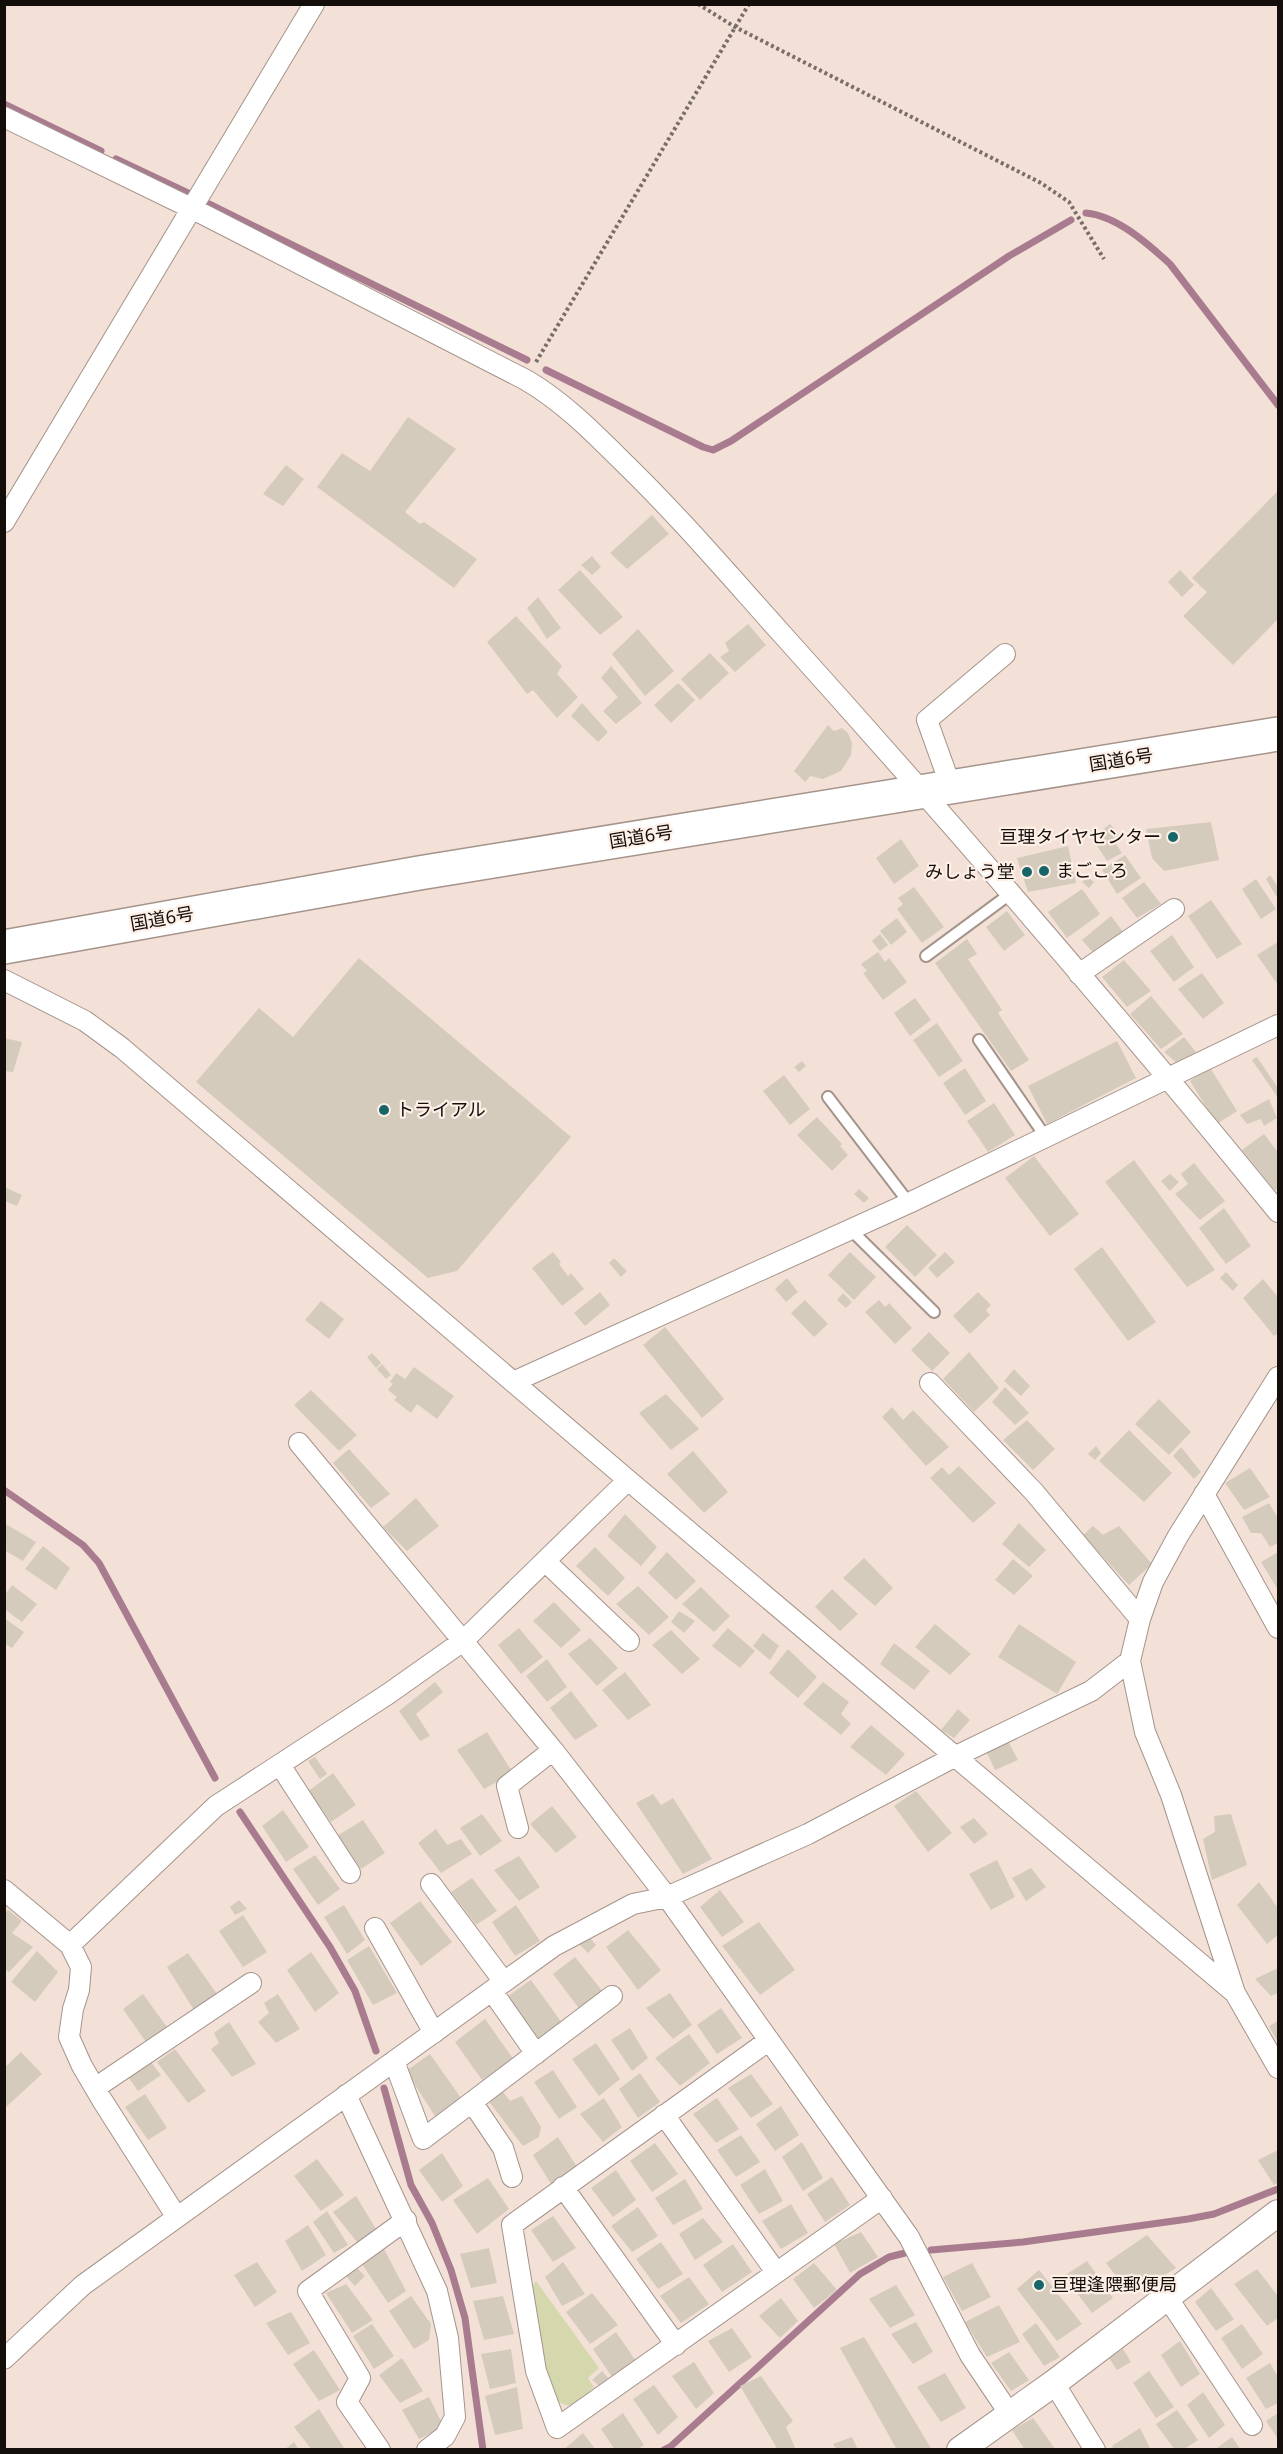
<svg xmlns="http://www.w3.org/2000/svg" width="1283" height="2454" font-family="'Noto Sans','Noto Sans JP',sans-serif">
<rect width="100%" height="100%" fill="#f3e1d7"/>
<path fill="#d5d8ac" d="M536,2281L599,2368L588,2378L594,2387L574,2406C561,2405 556,2401 550,2390L532,2287Z"/>
<g fill="none" stroke-linecap="round" stroke-linejoin="round">
<path stroke="#a97b8f" stroke-width="7" d="M4,104L101,151
M116,159L188,193
M209,204L527,360
M1086,213C1117,216 1147,243 1170,264L1278,405
M546,370L703,447L713,450L731,441L1009,256L1071,220
M4,1490L83,1545L99,1563L215,1778
M240,1812L330,1947L355,1991L376,2051
M384,2088L411,2185L432,2223L451,2270L465,2318L483,2450
M931,2250L1023,2242L1188,2219L1214,2214L1278,2189
M664,2450L670,2447L860,2274L889,2257L905,2253"/>
</g>
<path fill="#d5cbbc" d="M408,417L456,449L405,512L420,524L424,522L477,559L454,588L317,487L342,453L370,471Z
M286,465L304,479L283,506L263,494Z
M1278,491V619L1233,665L1183,616L1207,592L1192,578Z
M652,515L669,534L627,569L610,553Z
M592,556L601,567L592,575L581,565Z
M580,570L623,617L600,635L558,590Z
M1180,570L1194,585L1182,597L1168,582Z
M538,597L561,628L547,639L527,608Z
M516,616L562,666L557,674L578,697L557,718L533,690L527,694L487,642Z
M748,624L766,645L735,672L720,657L729,651L725,643Z
M638,629L674,671L645,696L612,654Z
M710,653L729,673L700,700L681,679Z
M611,666L642,703L616,724L603,711L618,697L601,678Z
M678,683L695,700L671,723L654,705Z
M582,703L608,732L598,742L571,716Z
M828,725L834,731L842,728L848,733L852,743L851,755L841,771L823,779L810,776L805,782L794,771Z
M1211,822L1219,860L1164,871L1152,858L1146,829Z
M1110,824L1122,838L1116,844L1122,853L1107,861L1092,838Z
M901,839L919,866L894,884L876,858Z
M1068,846L1076,883L1028,892L1017,858Z
M1125,855L1141,878L1117,894L1102,870Z
M1270,875L1278,887V895L1276,896L1266,879Z
M1088,877L1094,882L1089,888L1082,882Z
M1256,879L1276,909L1261,919L1242,889Z
M1144,882L1161,904L1137,918L1122,898Z
M914,887L944,927L922,943L897,909L903,904L898,898Z
M1082,889L1100,914L1067,938L1048,912Z
M1211,900L1242,944L1217,959L1188,916Z
M1007,911L1025,935L1004,951L986,927Z
M1111,916L1126,936L1097,957L1082,940Z
M897,918L907,932L891,945L880,931Z
M880,934L888,945L880,951L872,941Z
M1172,935L1194,967L1174,982L1150,951Z
M967,939L977,954L968,959L1002,1010L998,1013L1029,1060L1011,1071L935,963Z
M1278,942V985L1257,955Z
M878,952L885,962L889,958L907,982L883,1000L863,973L867,971L861,964Z
M359,958L571,1137L457,1271L428,1278L196,1082L259,1008L293,1037Z
M1124,960L1151,991L1127,1007L1102,977Z
M1202,973L1224,1003L1203,1019L1178,989Z
M1151,996L1183,1034L1161,1049L1130,1014Z
M915,998L931,1020L910,1036L894,1013Z
M937,1023L963,1061L939,1077L913,1040Z
M1184,1037L1196,1052L1179,1065L1164,1052Z
M4,1038L22,1042L13,1072L4,1071Z
M1117,1041L1136,1078L1047,1124L1028,1086Z
M1257,1057L1278,1088V1098L1252,1060Z
M802,1061L806,1066L799,1072L794,1067Z
M1209,1066L1237,1111L1217,1124L1190,1081Z
M965,1068L986,1101L965,1115L943,1083Z
M784,1075L810,1109L790,1125L763,1091Z
M1269,1099L1277,1118L1264,1126L1261,1119L1247,1124L1240,1115Z
M994,1103L1015,1135L988,1152L967,1121Z
M817,1117L842,1144L840,1146L848,1155L832,1171L797,1135Z
M1264,1134L1278,1152V1188L1275,1191L1242,1150Z
M1034,1156L1079,1214L1050,1236L1005,1178Z
M1134,1160L1215,1270L1187,1287L1105,1182Z
M1194,1163L1225,1201L1200,1220L1175,1194L1188,1184L1181,1174Z
M1170,1174L1179,1182L1170,1191L1161,1181Z
M4,1187L22,1195L17,1206L4,1201Z
M859,1189L869,1198L864,1203L854,1194Z
M1224,1208L1251,1246L1226,1264L1199,1228Z
M907,1225L937,1255L915,1277L885,1247Z
M1102,1247L1156,1322L1128,1341L1074,1269Z
M553,1252L561,1262L559,1264L568,1276L571,1273L584,1289L562,1306L532,1268Z
M850,1252L876,1277L854,1300L828,1275Z
M945,1252L955,1262L937,1278L928,1268Z
M614,1258L627,1271L621,1277L609,1263Z
M1226,1272L1238,1285L1233,1291L1220,1278Z
M787,1278L798,1292L786,1302L775,1289Z
M1263,1279L1278,1297V1333L1274,1336L1243,1298Z
M600,1292L610,1305L585,1326L574,1313Z
M978,1292L991,1305L986,1310L990,1315L970,1334L953,1316Z
M843,1293L852,1302L846,1308L837,1300Z
M805,1300L828,1324L814,1337L791,1313Z
M879,1300L885,1307L889,1303L912,1328L895,1344L865,1312Z
M321,1301L344,1319L329,1339L305,1320Z
M665,1327L724,1399L702,1418L643,1345Z
M929,1332L950,1353L932,1371L911,1350Z
M969,1352L999,1388L974,1412L943,1379Z
M372,1353L381,1363L376,1368L367,1357Z
M382,1364L391,1375L386,1379L377,1369Z
M414,1367L454,1396L437,1419L417,1404L411,1413L394,1400L397,1397L388,1390L393,1384L390,1382L396,1373L405,1379Z
M1014,1369L1030,1386L1021,1396L1004,1381Z
M1005,1387L1029,1413L1015,1425L992,1402Z
M311,1390L357,1435L339,1451L294,1405Z
M666,1394L699,1429L671,1450L639,1413Z
M1159,1399L1191,1432L1169,1455L1135,1424Z
M892,1407L903,1420L913,1410L949,1447L926,1466L882,1417Z
M1027,1420L1055,1449L1033,1470L1003,1440Z
M1129,1430L1172,1473L1144,1502L1099,1461Z
M1096,1446L1101,1453L1095,1460L1088,1454Z
M1181,1447L1201,1472L1194,1479L1173,1456Z
M349,1449L390,1494L371,1508L333,1463Z
M693,1451L728,1492L704,1513L667,1474Z
M959,1466L996,1503L973,1523L930,1478L942,1467L949,1475Z
M1250,1468L1270,1497L1244,1510L1225,1483Z
M416,1498L439,1526L407,1551L383,1527Z
M1269,1503L1278,1518V1543L1270,1547L1261,1533H1251L1242,1517Z
M625,1514L657,1547L641,1566L607,1536Z
M4,1523L36,1542L23,1561L4,1550Z
M1019,1523L1046,1550L1029,1567L1002,1544Z
M1093,1526L1103,1535L1119,1526L1152,1564L1129,1585L1083,1535Z
M43,1546L70,1568L56,1590L25,1569Z
M595,1547L625,1578L608,1596L576,1566Z
M667,1552L696,1581L676,1600L648,1573Z
M1278,1552V1590L1261,1562Z
M864,1558L893,1588L875,1606L843,1578Z
M1013,1559L1033,1576L1014,1595L995,1580Z
M12,1585L37,1604L22,1622L4,1609V1596Z
M638,1586L669,1617L649,1635L616,1604Z
M701,1587L730,1616L714,1632L682,1604Z
M832,1589L858,1614L840,1631L815,1607Z
M554,1602L581,1630L561,1648L533,1621Z
M679,1611L695,1621L684,1633L671,1622Z
M4,1618L24,1632L12,1648L4,1643Z
M935,1624L971,1654L950,1675L915,1647Z
M1019,1624L1076,1662L1057,1694L998,1657Z
M519,1628L543,1657L521,1674L498,1645Z
M728,1628L755,1651L740,1668L712,1646Z
M671,1630L700,1659L682,1674L652,1645Z
M763,1633L779,1646L770,1660L753,1646Z
M590,1638L618,1668L597,1686L568,1654Z
M894,1643L930,1671L914,1690L880,1664Z
M788,1649L817,1677L798,1698L769,1673Z
M547,1659L567,1687L547,1702L526,1676Z
M625,1672L651,1705L628,1720L602,1690Z
M435,1682L443,1692L416,1714L430,1736L420,1741L399,1711Z
M823,1682L849,1702L841,1714L851,1724L841,1735L803,1704Z
M571,1691L598,1726L575,1740L550,1708Z
M958,1709L970,1720L954,1738L941,1730Z
M871,1725L905,1754L886,1775L850,1747Z
M487,1732L513,1773L484,1789L457,1750Z
M1008,1741L1018,1760L995,1770L987,1753Z
M315,1757L327,1774L320,1779L308,1761Z
M333,1773L356,1805L331,1822L308,1791Z
M916,1791L952,1833L928,1852L894,1806Z
M653,1794L661,1805L673,1798L712,1859L683,1874L636,1803Z
M552,1806L577,1837L556,1853L530,1824Z
M283,1810L309,1847L286,1862L262,1826Z
M482,1814L502,1841L480,1856L460,1828Z
M1231,1814L1247,1865L1212,1880L1203,1839L1215,1832L1214,1816Z
M974,1818L988,1834L974,1844L960,1827Z
M363,1820L385,1853L361,1869L337,1836Z
M436,1829L447,1845L461,1839L472,1854L441,1873L418,1843Z
M315,1855L340,1889L318,1905L293,1869Z
M519,1856L540,1887L519,1901L494,1870Z
M997,1860L1015,1897L991,1910L969,1874Z
M1031,1868L1046,1887L1026,1901L1012,1878Z
M472,1878L497,1911L476,1925L451,1892Z
M1259,1882L1278,1908V1935L1267,1944L1237,1905Z
M720,1890L744,1922L722,1937L700,1907Z
M239,1900L247,1909L235,1915L230,1907Z
M420,1901L452,1942L421,1966L390,1923Z
M344,1905L365,1940L347,1954L324,1917Z
M516,1905L540,1941L515,1956L492,1922Z
M8,1910L22,1921L12,1933L33,1947L9,1972L4,1969V1914Z
M243,1915L267,1952L243,1967L219,1931Z
M759,1922L795,1970L760,1995L722,1946Z
M628,1930L661,1970L638,1990L606,1947Z
M586,1933L596,1945L588,1953L576,1941Z
M369,1946L397,1993L373,2005L347,1960Z
M37,1951L58,1972L35,2002L11,1982Z
M311,1952L339,1993L315,2012L287,1970Z
M188,1953L217,1994L194,2010L167,1967Z
M575,1957L604,1993L581,2011L553,1974Z
M1278,1968V1993L1271,1996L1255,1979Z
M531,1980L562,2023L539,2039L508,1996Z
M670,1993L692,2025L673,2039L646,2008Z
M143,1994L167,2027L146,2042L123,2009Z
M278,1994L300,2029L276,2043L258,2022L269,2013L264,2003Z
M721,2008L742,2038L717,2054L697,2025Z
M485,2019L514,2060L482,2080L455,2042Z
M1278,2021V2043L1269,2026Z
M229,2022L256,2064L232,2077L211,2049L219,2043L214,2033Z
M630,2028L648,2058L632,2071L611,2040Z
M689,2034L710,2063L680,2086L655,2058Z
M596,2043L620,2079L599,2096L572,2059Z
M175,2049L206,2091L188,2103L157,2062Z
M21,2052L42,2074L5,2108V2067Z
M430,2054L461,2098L435,2116L406,2071Z
M147,2057L161,2075L138,2091L126,2074Z
M553,2070L577,2107L559,2119L534,2082Z
M640,2073L660,2102L638,2118L619,2089Z
M751,2074L773,2104L751,2118L728,2088Z
M500,2088L510,2101L522,2096L541,2127L539,2137L523,2146L487,2099Z
M145,2094L167,2128L148,2140L125,2107Z
M604,2098L622,2127L603,2142L580,2114Z
M717,2098L739,2129L716,2143L693,2114Z
M781,2106L799,2135L775,2151L756,2124Z
M741,2135L760,2162L736,2177L717,2150Z
M558,2137L577,2167L551,2184L533,2155Z
M802,2142L823,2178L803,2191L782,2157Z
M655,2143L678,2174L652,2192L630,2161Z
M1278,2150V2183L1274,2185L1258,2160Z
M442,2153L463,2186L442,2202L419,2170Z
M317,2159L344,2195L321,2211L294,2176Z
M765,2169L783,2201L759,2214L740,2185Z
M616,2170L636,2200L613,2217L591,2188Z
M832,2177L850,2205L825,2222L807,2194Z
M488,2178L509,2209L477,2234L453,2200Z
M685,2179L703,2209L673,2225L655,2198Z
M356,2196L376,2229L357,2242L333,2212Z
M791,2204L808,2233L781,2249L762,2221Z
M638,2207L658,2236L632,2252L611,2226Z
M327,2211L348,2245L334,2253L313,2222Z
M553,2216L576,2248L553,2262L531,2230Z
M703,2218L723,2242L695,2260L679,2234Z
M308,2225L326,2255L302,2271L285,2241Z
M861,2232L878,2257L850,2273L834,2244Z
M1147,2235L1176,2268L1154,2282L1126,2289L1106,2263Z
M661,2242L683,2274L658,2289L636,2259Z
M733,2244L752,2272L722,2292L703,2265Z
M383,2247L406,2291L388,2303L360,2261Z
M489,2248L497,2283L471,2288L460,2254Z
M1087,2261L1113,2298L1092,2313L1064,2276Z
M257,2262L277,2292L255,2307L234,2275Z
M563,2262L585,2294L562,2306L545,2277Z
M814,2263L837,2290L814,2308L793,2279Z
M972,2263L991,2297L962,2311L943,2277Z
M353,2264L365,2276L355,2286L344,2274Z
M1257,2269L1278,2296V2318L1267,2326L1234,2284Z
M1039,2270L1082,2324L1057,2341L1017,2289Z
M689,2277L709,2304L681,2323L660,2296Z
M346,2284L373,2320L352,2333L326,2293Z
M896,2285L915,2315L890,2328L869,2299Z
M1211,2288L1234,2319L1216,2331L1195,2302Z
M592,2293L618,2325L590,2344L566,2312Z
M411,2296L431,2324L429,2340L414,2349L389,2311Z
M503,2296L514,2334L484,2340L473,2301Z
M781,2298L798,2321L780,2338L759,2316Z
M999,2305L1020,2342L987,2357L965,2322Z
M291,2312L310,2343L288,2355L266,2323Z
M916,2322L933,2352L913,2364L891,2334Z
M1036,2323L1060,2357L1044,2366L1022,2334Z
M372,2324L394,2356L374,2369L353,2336Z
M1242,2324L1263,2354L1242,2369L1221,2338Z
M732,2328L752,2357L729,2372L708,2341Z
M616,2332L638,2364L614,2380L593,2349Z
M864,2337L932,2450H897L840,2348Z
M1180,2341L1200,2374L1181,2387L1161,2355Z
M511,2349L516,2383L490,2389L481,2354Z
M1123,2349L1131,2362L1117,2370L1109,2358Z
M314,2350L340,2390L319,2401L293,2364Z
M1009,2352L1029,2380L1011,2391L991,2363Z
M402,2358L423,2391L400,2403L379,2375Z
M694,2362L714,2393L696,2409L672,2376Z
M1270,2363L1278,2377V2403L1266,2409L1246,2378Z
M602,2371L610,2380L601,2387L592,2380Z
M1149,2371L1174,2407L1156,2418L1133,2383Z
M945,2373L966,2408L941,2422L917,2387Z
M761,2376L793,2421L786,2427L796,2450H778L740,2386Z
M654,2385L678,2417L658,2435L633,2399Z
M517,2387L523,2429L495,2435L485,2396Z
M1203,2392L1225,2425L1209,2438L1187,2405Z
M429,2397L444,2427L419,2439L402,2410Z
M319,2409L344,2448L342,2450H312L294,2427Z
M1177,2410L1198,2440L1183,2450H1175L1156,2424Z
M623,2413L644,2445L637,2450H615L601,2429Z
M1278,2413V2439L1266,2421Z
M1033,2418L1056,2450H1025L1012,2430Z
M1140,2428L1151,2450H1114L1112,2446Z
M583,2433L596,2450H563Z
M852,2437L858,2450H837L833,2444Z
M1232,2437L1241,2450H1214Z
M294,2442L299,2450H284Z"/>
<g fill="none" stroke-linecap="round" stroke-linejoin="round">
<defs>
<path id="service" d="M926,956L1010,894
M979,1040L1045,1136
M828,1097L909,1203
M851,1230L934,1312"/>
<path id="minor" d="M4,117L193,209L526,380C562,401 592,431 621,460C678,515 729,575 782,634C952,823 1118,1015 1278,1212
M4,522L314,4
M951,787L927,720L1005,654
M1079,974L1174,909
M4,980L85,1021L122,1048L628,1480L1235,1993
M1278,1377L1178,1536L1153,1582L1140,1619L1130,1661L1145,1732L1171,1795L1235,1993L1278,2068
M513,1382L909,1203L1278,1025
M930,1383L1034,1492L1140,1619
M299,1443L553,1750L667,1897L909,2237L970,2355L1009,2413
M1204,1494L1278,1628
M545,1561L629,1641
M280,1765L350,1873
M518,1828L507,1786L553,1750
M431,1884L504,1982
M4,1890L70,1945L81,1967L79,1990L73,2009L69,2037L82,2066L102,2100L176,2216
M375,1928L434,2033
M70,1945L216,1806L388,1694L463,1641L628,1480
M492,1991L536,2054
M768,2041L512,2225L536,2371L557,2428L882,2198
M394,2061L423,2139L472,2102
M95,2088L251,1983
M346,2095L437,2291L448,2338L455,2417L445,2436L427,2450
M664,2115L776,2272
M512,2177L503,2148L472,2102L612,1996
M563,2187L676,2345
M1167,2297L1252,2425
M4,2359L83,2285L554,1946L633,1904L667,1897L808,1834L954,1757L1091,1691L1130,1661
M1054,2383L1095,2450
M380,2450L347,2402L360,2378L308,2291L406,2220"/>
<path id="tertiary" d="M960,2450L1054,2383L1278,2213"/>
<path id="trunk" d="M4,947L419,873L1278,734"/>
</defs>
<use href="#service" stroke="#a5948b" stroke-width="14"/>
<use href="#minor" stroke="#a5948b" stroke-width="22"/>
<use href="#tertiary" stroke="#a5948b" stroke-width="28"/>
<use href="#trunk" stroke="#a5948b" stroke-width="36"/>
<path stroke="#786d67" stroke-width="4" stroke-dasharray="3 3" stroke-linecap="butt" d="M698,4L735,27L1041,183L1069,202L1104,259
M536,362L749,4"/>
<use href="#service" stroke="#fff" stroke-width="10"/>
<use href="#minor" stroke="#fff" stroke-width="20"/>
<use href="#tertiary" stroke="#fff" stroke-width="26"/>
<use href="#trunk" stroke="#fff" stroke-width="33"/>
</g>
<g fill="#176569" stroke="#feefe7" stroke-width="2">
<circle cx="1173" cy="837" r="6"/>
<circle cx="1044" cy="871" r="6"/>
<circle cx="1027" cy="872" r="6"/>
<circle cx="384" cy="1110" r="6"/>
<circle cx="1039" cy="2285" r="6"/>
</g>
<g text-anchor="middle" stroke-width="4.5" stroke-linejoin="round" paint-order="stroke">
<g font-size="18" fill="#140e0b" stroke="#feefe7">
<text transform="translate(1121 760) rotate(-9)" y="6">国道6号</text>
<text transform="translate(641 837) rotate(-9)" y="6">国道6号</text>
<text transform="translate(162 919) rotate(-10)" y="6">国道6号</text>
</g>
<g font-size="18" fill="#140e0b" stroke="#feefe7" text-anchor="start">
<text x="1161" y="843" text-anchor="end">亘理タイヤセンター</text>
<text x="1056" y="877">まごころ</text>
<text x="1015" y="878" text-anchor="end">みしょう堂</text>
<text x="396" y="1116">トライアル</text>
<text x="1051" y="2291">亘理逢隈郵便局</text>
</g>
</g>
<rect width="1283" height="2454" fill="none" stroke="#140e0b" stroke-width="12"/>
</svg>
